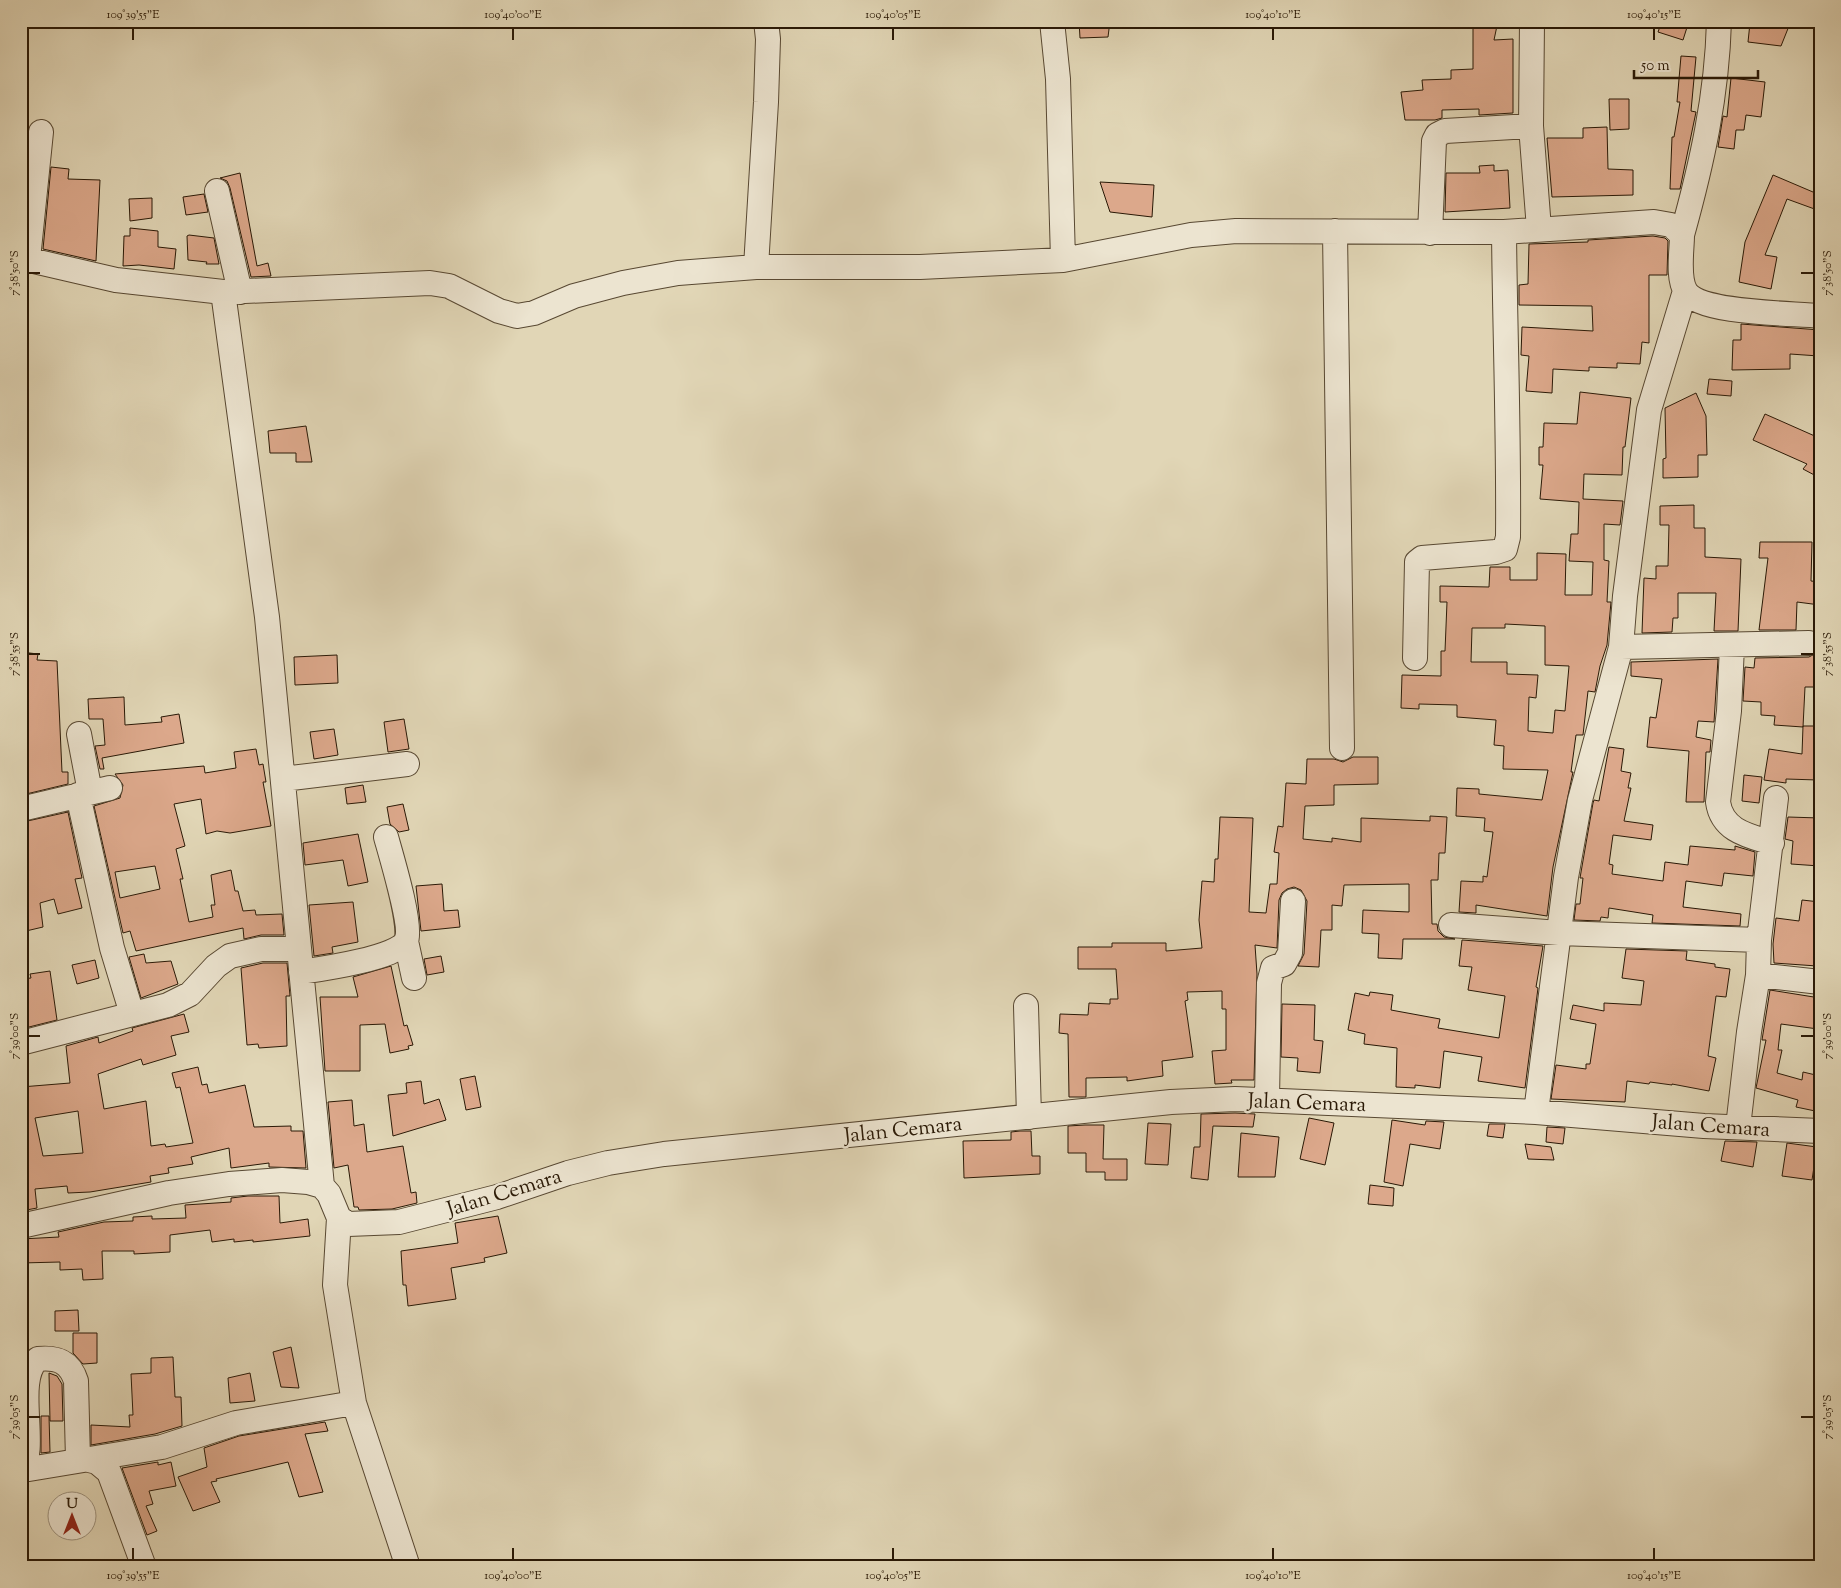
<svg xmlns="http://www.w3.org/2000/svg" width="1841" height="1588" font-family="'Sorts Mill Goudy',serif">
<rect width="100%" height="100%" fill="#e1d6b6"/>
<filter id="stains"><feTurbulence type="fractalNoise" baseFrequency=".004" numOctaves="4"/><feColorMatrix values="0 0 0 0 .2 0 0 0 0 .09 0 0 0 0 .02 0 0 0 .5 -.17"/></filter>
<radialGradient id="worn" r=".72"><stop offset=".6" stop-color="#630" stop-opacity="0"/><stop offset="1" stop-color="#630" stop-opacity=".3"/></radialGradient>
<path fill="#dca88b" stroke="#2a1906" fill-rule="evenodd" d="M1079,21H1110L1108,37L1080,38Z
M1473,21H1498L1494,40L1513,39V113L1479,115V109L1442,110V118L1435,120H1405L1401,92L1423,90L1422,80L1451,79V70L1473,69Z
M1662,21H1689L1683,40L1658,32Z
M1774,21H1791L1781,46L1748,42L1750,23L1773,28Z
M1681,56L1696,57L1691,111L1696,112L1680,189H1670L1672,137H1674L1680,102H1677Z
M1731,78L1765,82L1761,117L1746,115L1744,130H1736L1734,149L1718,147L1723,116L1727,117Z
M1609,99H1629V129L1610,130Z
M1607,127L1608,169L1633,170V195L1552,197L1547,138H1583V128Z
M1494,165V171L1508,170L1510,208L1445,212L1446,173H1480L1479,166Z
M51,167L69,169L68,179L100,180L96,261L43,249Z
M240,173L257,266L268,263L271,276L251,277L230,188L227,181L220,178Z
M1773,175L1820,195V211L1787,199L1765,255L1777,257L1771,289L1739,282L1745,242Z
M1100,182L1154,185L1152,217L1110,212Z
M204,194L208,212L186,215L183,197Z
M152,198V218L130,221L129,199Z
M130,228L158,231V247L176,249L174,269L139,265L123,266L124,236H130Z
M189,235L214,238L219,264H206L207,262L188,260L187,236Z
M1653,236L1665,238L1668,241L1667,275H1649V343L1642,342L1640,364L1617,363V368L1589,367V371L1553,369L1552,393L1526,391L1529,356L1521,355L1522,327L1593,331L1592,306L1519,305V285L1528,284L1529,244L1588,242V240Z
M1741,324L1820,330L1819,356L1790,354V369L1732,370L1733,340H1741Z
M1709,379L1732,381L1731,396L1707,394Z
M1580,392L1631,398L1625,447H1623L1622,475L1584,474L1583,499L1623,501L1620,525L1604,524V560L1609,561L1607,602H1611L1607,645L1600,666L1595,692L1588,691L1583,735H1576L1571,772H1573L1553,867L1547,916L1476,905V913L1459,912L1461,881L1483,882V876L1487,877L1493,832L1484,831L1485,818L1456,816L1457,788L1479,789V794L1542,800L1548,770L1503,769L1504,746L1494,745L1496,720L1457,717V705L1419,704V709L1401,708L1402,675L1441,676V651H1445L1447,602H1440V586L1489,587L1490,567H1510V580H1537V553L1566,554L1565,595H1592L1593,562L1569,561L1571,534H1578L1579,502L1540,499L1543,465H1539V447H1543L1544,423L1577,424ZM1505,624L1545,626V665L1569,666L1565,711L1555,710L1553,733L1528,731L1529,697L1536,698L1538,675L1507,674V662H1471L1472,628H1505Z
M1696,393L1706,416L1707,455H1698V477L1663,478V459L1666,458L1665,408Z
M1765,414L1817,437L1814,444L1817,446L1820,441V478L1803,469L1807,464L1753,440Z
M306,426L312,462H296V453H270L268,431Z
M1694,505V528H1705V557L1741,559L1738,631H1714L1716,593H1678V618H1673L1672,632L1642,633L1644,578L1656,579V566H1668L1669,525H1660V506Z
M1760,542H1812L1811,581L1820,582V605L1797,602L1796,630H1759L1768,558H1759Z
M1820,651V687H1805L1803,727L1774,725L1775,716L1761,715V702L1743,701L1745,667L1754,668L1755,658L1809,657Z
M21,652L38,654L37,660L57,661L62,772H68V784L22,795Z
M337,655L338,683L295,685L294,657Z
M1718,659L1714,722L1698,721L1696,737L1711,740L1710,752H1706L1704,802H1686L1689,751L1647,747L1650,717L1656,718L1662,679L1631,676V662Z
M124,697L125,725L162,722L161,717L179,714L184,743L102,758L104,769H100L95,746L105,745L103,719H89L88,699Z
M404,719L409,749L388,752L384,722Z
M1803,726H1820L1818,780L1786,779V783L1764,780L1769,749L1802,754Z
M334,729L338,755L314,759L310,732Z
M1609,747L1624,749L1621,771L1631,773L1628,788H1631L1624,821L1653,825L1651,840L1613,835L1609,864L1613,865L1612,874L1663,881L1665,862L1688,865L1690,846L1735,850V846L1755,852L1753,876L1724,873L1722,886L1686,881L1683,907L1741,914L1740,926L1652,923L1653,915L1609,908L1608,918L1601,917L1600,921L1574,920L1576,904H1580L1583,878H1580L1593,803L1594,800L1599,801Z
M256,749L259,765L263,764L266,782H263L271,826L230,833L217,831L206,834L201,799L174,804L185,846L176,849L183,879H180L189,922L213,917L211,905H215L211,875L231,870L235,891H238L243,911L255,910L256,915L282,914L284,935H261L244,939L243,928L136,951L130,931L123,933L94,806L120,798L123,785L115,774L204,766L205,773L236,768L234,752ZM155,866L160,889L120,898L115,872Z
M1353,757H1378V784L1334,785V805L1305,806L1303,839L1332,842V838L1361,842V818L1430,821V816L1447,817L1445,853H1439L1438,880H1431L1432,924H1437L1438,931L1444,937L1455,939H1403L1402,959L1378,958L1379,934L1362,933L1363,910L1409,912V884L1344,885L1342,906L1332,905V930H1321L1319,967L1298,966L1304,954L1307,901L1301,890L1294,887L1287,889L1282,893L1279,900L1277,948L1255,945L1257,974L1254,1080H1231L1232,1083L1215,1084L1212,1051L1226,1050V1009H1222V991L1187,992L1188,1000L1185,1001L1193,1057L1162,1061L1163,1076L1127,1081V1077L1086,1078V1097H1069L1068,1034L1059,1033L1060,1014L1088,1015L1089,1003L1110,1004V999H1118L1116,969H1078V947H1112V943H1166V951L1202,948L1199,920L1202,881L1214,882L1215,859H1218L1220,817L1253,818L1249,912L1266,913L1270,884H1277L1279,853L1274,852L1278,826L1283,827L1286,783L1306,784L1307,759H1334L1343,762Z
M1744,775L1762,777L1759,803L1742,801Z
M363,785L366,802L347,804L345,788Z
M403,804L409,830L399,832L390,824L387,807Z
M68,812L82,878L75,879L82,908L58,914L54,899L40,903L43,927L26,931L21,912V869L26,868L23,822Z
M1788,817L1820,818V866L1791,864L1793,841L1785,839Z
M358,834L368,882L348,886L343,860L305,865L303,843Z
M442,884L444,911L458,910L460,927L421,931L416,886Z
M1802,900L1820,902L1817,966L1774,963L1773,944L1776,918L1799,921Z
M353,902L358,942L332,947L333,953L314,956L309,905Z
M1462,940L1543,946L1536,987L1538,988L1525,1088L1478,1081L1482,1057L1444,1051L1440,1088L1415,1085V1088L1396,1087L1397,1048L1364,1044L1365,1034L1348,1030L1355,993L1369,996L1370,992L1393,995L1391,1010L1440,1019L1438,1028L1499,1038L1505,996L1468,990L1472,967L1459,966Z
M1626,949L1687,951L1686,960L1715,964V967L1730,969L1726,997L1716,996L1708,1056L1716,1058L1709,1091L1672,1084V1085L1650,1082L1649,1084L1627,1081L1625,1102L1551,1099L1556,1065L1586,1069V1064H1590L1596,1024L1570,1019L1573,1005L1604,1011V1003L1641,1005L1644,981L1622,978Z
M144,954L146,963L171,961L178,984L141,998L129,957Z
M441,956L444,972L427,975L424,959Z
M95,960L99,978L77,984L72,965Z
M263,963H287L290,996H286L287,1046L259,1048L258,1044L247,1045L241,968Z
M391,966L404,1026L407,1025L413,1045L408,1046L409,1049L390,1053L385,1024L360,1025V1071H325L320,997H358L353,977Z
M50,971L57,1020L21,1029V979L31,978L30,974Z
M1770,990L1820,998L1818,1029L1781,1024L1778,1050H1782L1777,1073L1802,1080L1803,1072L1820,1076V1112L1796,1107L1798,1100L1756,1088L1766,1040H1762Z
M1282,1004L1315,1005L1314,1040L1323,1041L1320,1073L1297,1071L1298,1058L1281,1057Z
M184,1014L189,1032L171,1036L176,1055L143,1065L141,1059L98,1074L104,1109L146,1101L151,1146L165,1144L166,1147L193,1143L180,1087L176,1088L172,1073L198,1067L202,1085L207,1084L209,1093L245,1085L254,1127L291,1126V1131H303L306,1168L269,1167V1163L231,1168L229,1148L191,1157L193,1164L168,1168L169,1173L150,1176L151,1182L90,1192L68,1193L67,1186L35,1189L37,1208L21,1211V1167H25L21,1151V1087L70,1083L66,1046L98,1037L99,1043L133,1031L132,1028ZM78,1111L83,1153L43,1156L35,1118Z
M475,1076L481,1107L466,1110L460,1079Z
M421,1081L424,1104L439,1099L446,1120L393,1136L388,1095L407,1093L406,1083Z
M352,1100L354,1126L364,1124L367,1152L403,1146L411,1193L416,1192L417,1203L392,1209L359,1210L358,1207H354L348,1165L334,1168L328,1102Z
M1235,1113L1255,1114L1253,1127L1213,1126L1208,1180L1191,1178L1194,1147H1200L1201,1114Z
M1309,1118L1334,1123L1325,1165L1300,1159Z
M1392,1120L1425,1125L1426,1121L1444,1122L1440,1149L1410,1144L1403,1186L1384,1182Z
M1148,1123L1171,1124L1168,1165L1145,1164Z
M1489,1124H1505L1503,1138L1487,1136Z
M1085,1125H1104L1103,1159H1127V1180H1105V1172H1086V1153H1068V1126Z
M1547,1127L1565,1128L1563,1144L1546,1142Z
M1020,1131H1031L1032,1156H1040V1174L964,1178L963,1141L1011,1140V1132Z
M1241,1133L1279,1137L1275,1177H1238Z
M1725,1141L1757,1142L1753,1167L1721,1161Z
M1787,1143L1817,1147L1812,1180L1782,1176Z
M1525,1144L1551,1147L1554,1160L1528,1159Z
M1370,1185L1394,1188L1393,1206L1368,1204Z
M248,1196H279L280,1223L308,1219L310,1236L253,1242V1240L234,1242V1239L212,1242L210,1230L170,1235V1252L134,1254V1251H102L103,1279L83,1280L82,1269L60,1270V1262L21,1263V1239L59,1237L58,1232L104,1222L133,1221V1217L152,1216V1219L186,1218L185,1205L231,1202V1198Z
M498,1216L507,1253L484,1258L485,1262L451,1268L456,1299L408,1306L406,1285H403L401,1251L458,1243L455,1223Z
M78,1310L79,1331H55V1311Z
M73,1333H97V1363L83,1364L73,1353Z
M291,1347L299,1388L281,1387L273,1352Z
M173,1357L175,1397H181L182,1426L155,1434L91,1445V1425L130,1427L129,1415H133L131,1374L151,1373V1358Z
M49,1373L57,1376L62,1384L63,1421H50Z
M250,1373L255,1401L230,1403L228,1378Z
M41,1416H49L50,1452L41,1453Z
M325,1422L328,1431L305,1434L323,1492L299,1497L288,1462L216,1479L217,1481L211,1482L220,1502L193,1511L178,1477L207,1467L204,1448L239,1436Z
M158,1462V1465L171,1462L176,1486L149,1491L153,1504L146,1506L157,1531L147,1535L122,1468Z"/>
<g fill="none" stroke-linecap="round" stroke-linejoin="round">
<defs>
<path id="minor" d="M1052,21L1058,79L1063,260
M1532,21L1531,126L1539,229
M217,191L240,292
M1335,231L1342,748
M1430,233L1434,141L1437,135L1445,131L1531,126
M1682,235C1702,163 1717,96 1719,21
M21,258L116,280L223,292L430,283L449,286L499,311L517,316L534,313L574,296L623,283L678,273L756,267H920L1063,260L1191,235L1236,231L1504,232L1654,222L1671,225L1682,235C1682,251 1677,278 1686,292C1702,314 1791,313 1820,316
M28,259L41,132
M756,267L766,102L768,39L766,21
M223,292L267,617L322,1186
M1732,646L1729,711L1718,802C1722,831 1749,836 1772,843
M1621,647L1809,643
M1415,658L1417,562L1422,558L1496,552L1505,549L1508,537C1509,435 1505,334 1504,232
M79,734L90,792
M283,779L407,764
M78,795L112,948L132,1014
M21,809L110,788
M1451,925L1559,933L1759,940
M406,941L414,978
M301,972C321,969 398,958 406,941C413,928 391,855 386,837
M1758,975L1820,982
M1026,1006L1029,1117
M21,1043L168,1005L190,994L216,966L230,956L261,949H299
M1267,1100L1269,983L1273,968L1284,964L1290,953L1293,901
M1536,1112L1566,877L1580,800L1621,647L1625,596L1649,410L1685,291
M1738,1127L1749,1032L1758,975L1759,940L1776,798
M339,1218L335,1285L354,1403L408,1567
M21,1226L169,1193L229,1184L282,1180L308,1182L322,1186L329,1194L339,1218L348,1224L399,1222L497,1197L568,1173L608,1163L664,1154L1171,1102L1235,1099L1536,1112L1704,1126L1820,1131
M89,1460L97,1462L109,1472L144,1567
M21,1470C39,1449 13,1379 38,1359C58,1357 70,1362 76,1381L78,1460
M23,1470L162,1447L236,1423L354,1403"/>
</defs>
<use href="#minor" stroke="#584832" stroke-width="26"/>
<use href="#minor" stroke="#ece4d0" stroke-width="24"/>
</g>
<path fill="none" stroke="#2a1906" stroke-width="2" d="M133,28V40M513,28V40M893,28V40M1273,28V40M1654,28V40M28,273H40M1801,273H1814M28,654H40M1801,654H1814M28,1036H40M1801,1036H1814M28,1417H40M1801,1417H1814M133,1548V1560M513,1548V1560M893,1548V1560M1273,1548V1560M1654,1548V1560"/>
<g text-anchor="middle" stroke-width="5" stroke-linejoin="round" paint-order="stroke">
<g font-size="21" fill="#2a1906" stroke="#ece4d0">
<text transform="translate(1307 1102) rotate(2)" y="7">Jalan Cemara</text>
<text transform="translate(1711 1125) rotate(4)" y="7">Jalan Cemara</text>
<text transform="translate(903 1129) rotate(-6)" y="7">Jalan Cemara</text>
<text transform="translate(504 1192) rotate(-17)" y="7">Jalan Cemara</text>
</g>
</g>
<rect width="1841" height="1588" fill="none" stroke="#e1d6b6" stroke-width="55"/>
<g transform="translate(72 1516)"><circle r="24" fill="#ece4d0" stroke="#9e937f"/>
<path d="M0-4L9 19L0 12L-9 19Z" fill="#8f2418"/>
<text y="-8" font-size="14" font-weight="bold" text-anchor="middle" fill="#2a1906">U</text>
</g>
<path d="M1634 70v8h124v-8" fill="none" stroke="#2a1906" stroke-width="2.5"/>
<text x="1641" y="70" font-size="15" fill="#2a1906" stroke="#ece4d0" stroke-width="4" paint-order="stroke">50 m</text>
<rect x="28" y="28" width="1786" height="1532" fill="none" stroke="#2a1906" stroke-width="2"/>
<g font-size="12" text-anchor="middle" fill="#2a1906">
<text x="133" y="18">109°39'55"E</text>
<text x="513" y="18">109°40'00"E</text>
<text x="893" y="18">109°40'05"E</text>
<text x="1273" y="18">109°40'10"E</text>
<text x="1654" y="18">109°40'15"E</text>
<text transform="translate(14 273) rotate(-90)" y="4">7°38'50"S</text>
<text transform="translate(1827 273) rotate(-90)" y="4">7°38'50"S</text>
<text transform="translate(14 654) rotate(-90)" y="4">7°38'55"S</text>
<text transform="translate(1827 654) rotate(-90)" y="4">7°38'55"S</text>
<text transform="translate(14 1036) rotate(-90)" y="4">7°39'00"S</text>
<text transform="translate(1827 1036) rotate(-90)" y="4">7°39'00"S</text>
<text transform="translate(14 1417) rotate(-90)" y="4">7°39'05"S</text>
<text transform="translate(1827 1417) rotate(-90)" y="4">7°39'05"S</text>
<text x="133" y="1579">109°39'55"E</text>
<text x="513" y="1579">109°40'00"E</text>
<text x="893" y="1579">109°40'05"E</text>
<text x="1273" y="1579">109°40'10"E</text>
<text x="1654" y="1579">109°40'15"E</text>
</g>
<rect width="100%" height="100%" filter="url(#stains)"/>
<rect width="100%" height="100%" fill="url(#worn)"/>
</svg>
